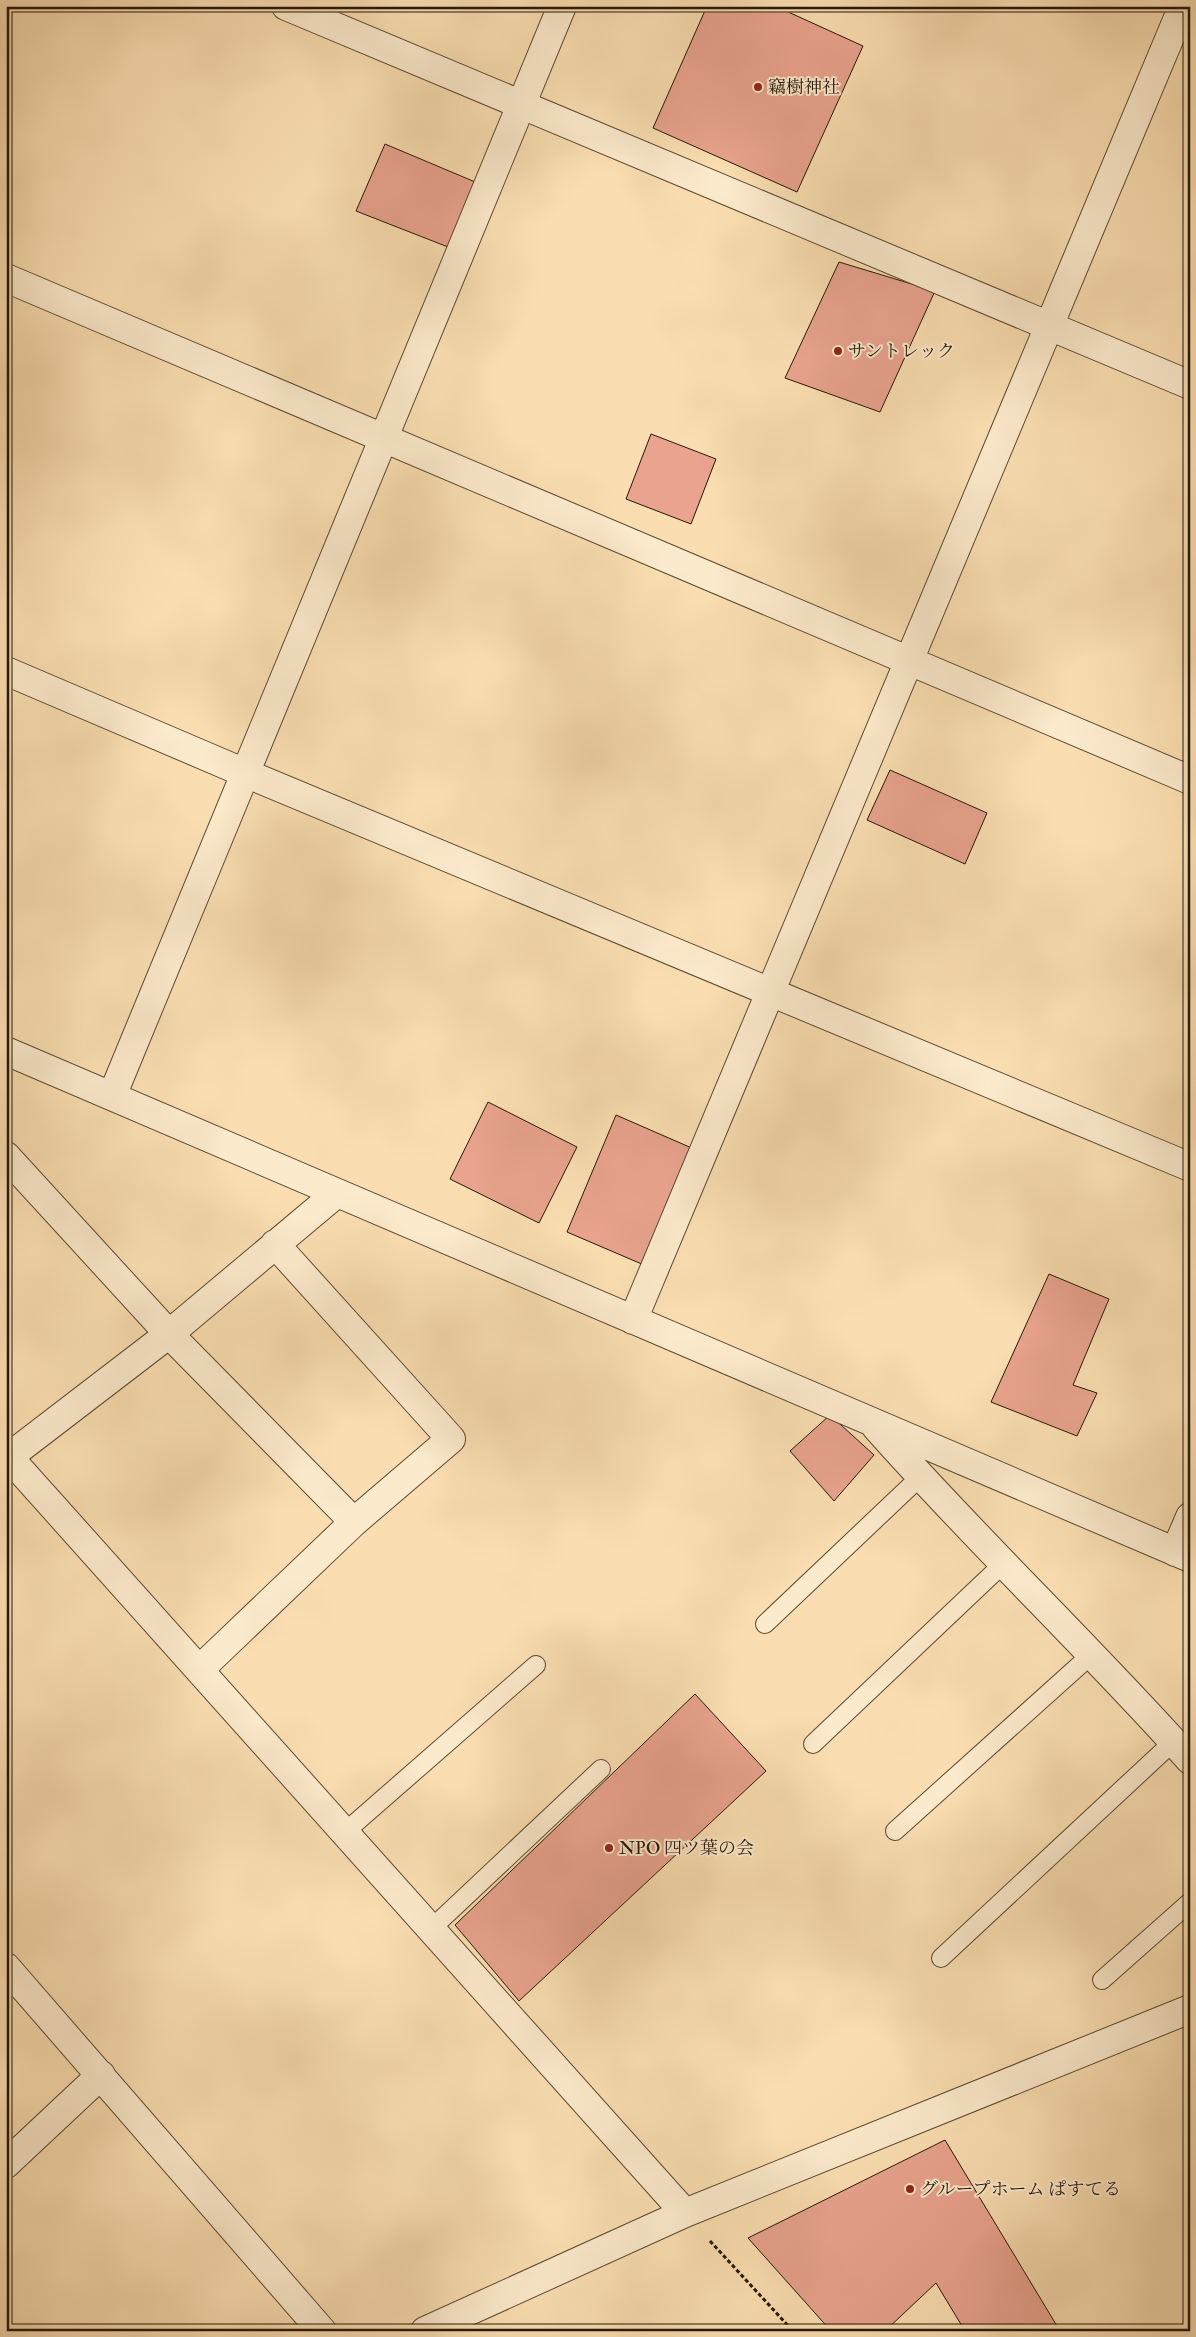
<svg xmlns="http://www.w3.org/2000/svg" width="1196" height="2337" font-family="'IM FELL Double Pica','Noto Serif JP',serif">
<rect width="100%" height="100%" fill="#fadeb1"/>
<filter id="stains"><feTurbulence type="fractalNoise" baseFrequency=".004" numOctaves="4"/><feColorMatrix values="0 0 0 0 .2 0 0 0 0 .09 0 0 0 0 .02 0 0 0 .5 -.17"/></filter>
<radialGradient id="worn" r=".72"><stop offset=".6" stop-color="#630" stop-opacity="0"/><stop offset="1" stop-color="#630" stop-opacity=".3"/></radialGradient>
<path fill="#e9a38e" stroke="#261708" d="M707,6H775L863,46L797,192L653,128Z
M385,144L480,184L448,247L356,211Z
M839,262L935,291L880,412L785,378Z
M651,434L716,459L691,524L626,499Z
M890,770L987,813L965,864L867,820Z
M488,1102L577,1147L539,1223L450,1179Z
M616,1115L694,1149L644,1265L567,1232Z
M1049,1274L1109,1299L1073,1385L1097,1393L1077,1436L991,1402Z
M830,1415L874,1455L834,1501L790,1451Z
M695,1694L766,1771L519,2001L455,1925Z
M945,2140L1060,2331H965L936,2283L885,2331H831L748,2238Z"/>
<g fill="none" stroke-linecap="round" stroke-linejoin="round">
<defs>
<path id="lane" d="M765,1624L920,1477
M813,1744L1003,1564
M895,1831L1092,1654
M345,1832L536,1665
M431,1929L601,1769
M941,1958L1173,1742
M1102,1980L1190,1902"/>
<path id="street" d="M286,6L1190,385
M6,278L1190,780
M6,671L245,773L1190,1167
M6,1051L1190,1558
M112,1096L562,6
M6,1156L169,1334L354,1522
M633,1320L1183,6
M876,1427C977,1541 1088,1646 1190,1760
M6,1454L685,2213
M6,1459L169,1334L337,1193
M1175,1552L1190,1517
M200,1669L354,1522L451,1439L275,1244
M6,1967L322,2331
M6,2164L101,2075
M425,2331L685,2213L1190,2009"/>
</defs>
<use href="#lane" stroke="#5b4932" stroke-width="20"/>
<use href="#street" stroke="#5b4932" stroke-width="30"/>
<path stroke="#261708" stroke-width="3" stroke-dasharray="4 2.5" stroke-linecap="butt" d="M710,2241L793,2331"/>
<use href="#lane" stroke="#fceacc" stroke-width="18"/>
<use href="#street" stroke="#fceacc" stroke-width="28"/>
</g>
<g fill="#8f2418" stroke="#fceacc" stroke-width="2">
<circle cx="758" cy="87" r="5"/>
<circle cx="838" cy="351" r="5"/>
<circle cx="609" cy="1848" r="5"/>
<circle cx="910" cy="2189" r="5"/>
</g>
<g text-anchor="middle" stroke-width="4" stroke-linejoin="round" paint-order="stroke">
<g font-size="18" fill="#261708" stroke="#fceacc" text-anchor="start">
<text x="768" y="93">竊樹神社</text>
<text x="848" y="357">サントレック</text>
<text x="619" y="1854">NPO 四ツ葉の会</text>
<text x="920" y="2195">グループホーム ぱすてる</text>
</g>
</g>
<rect width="1196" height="2337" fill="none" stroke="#fadeb1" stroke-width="25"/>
<rect x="8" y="8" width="1181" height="2322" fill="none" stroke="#261708" stroke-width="2.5"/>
<rect x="12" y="12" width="1171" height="2312" fill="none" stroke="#261708"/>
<rect width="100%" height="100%" filter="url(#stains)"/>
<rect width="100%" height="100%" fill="url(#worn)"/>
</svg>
